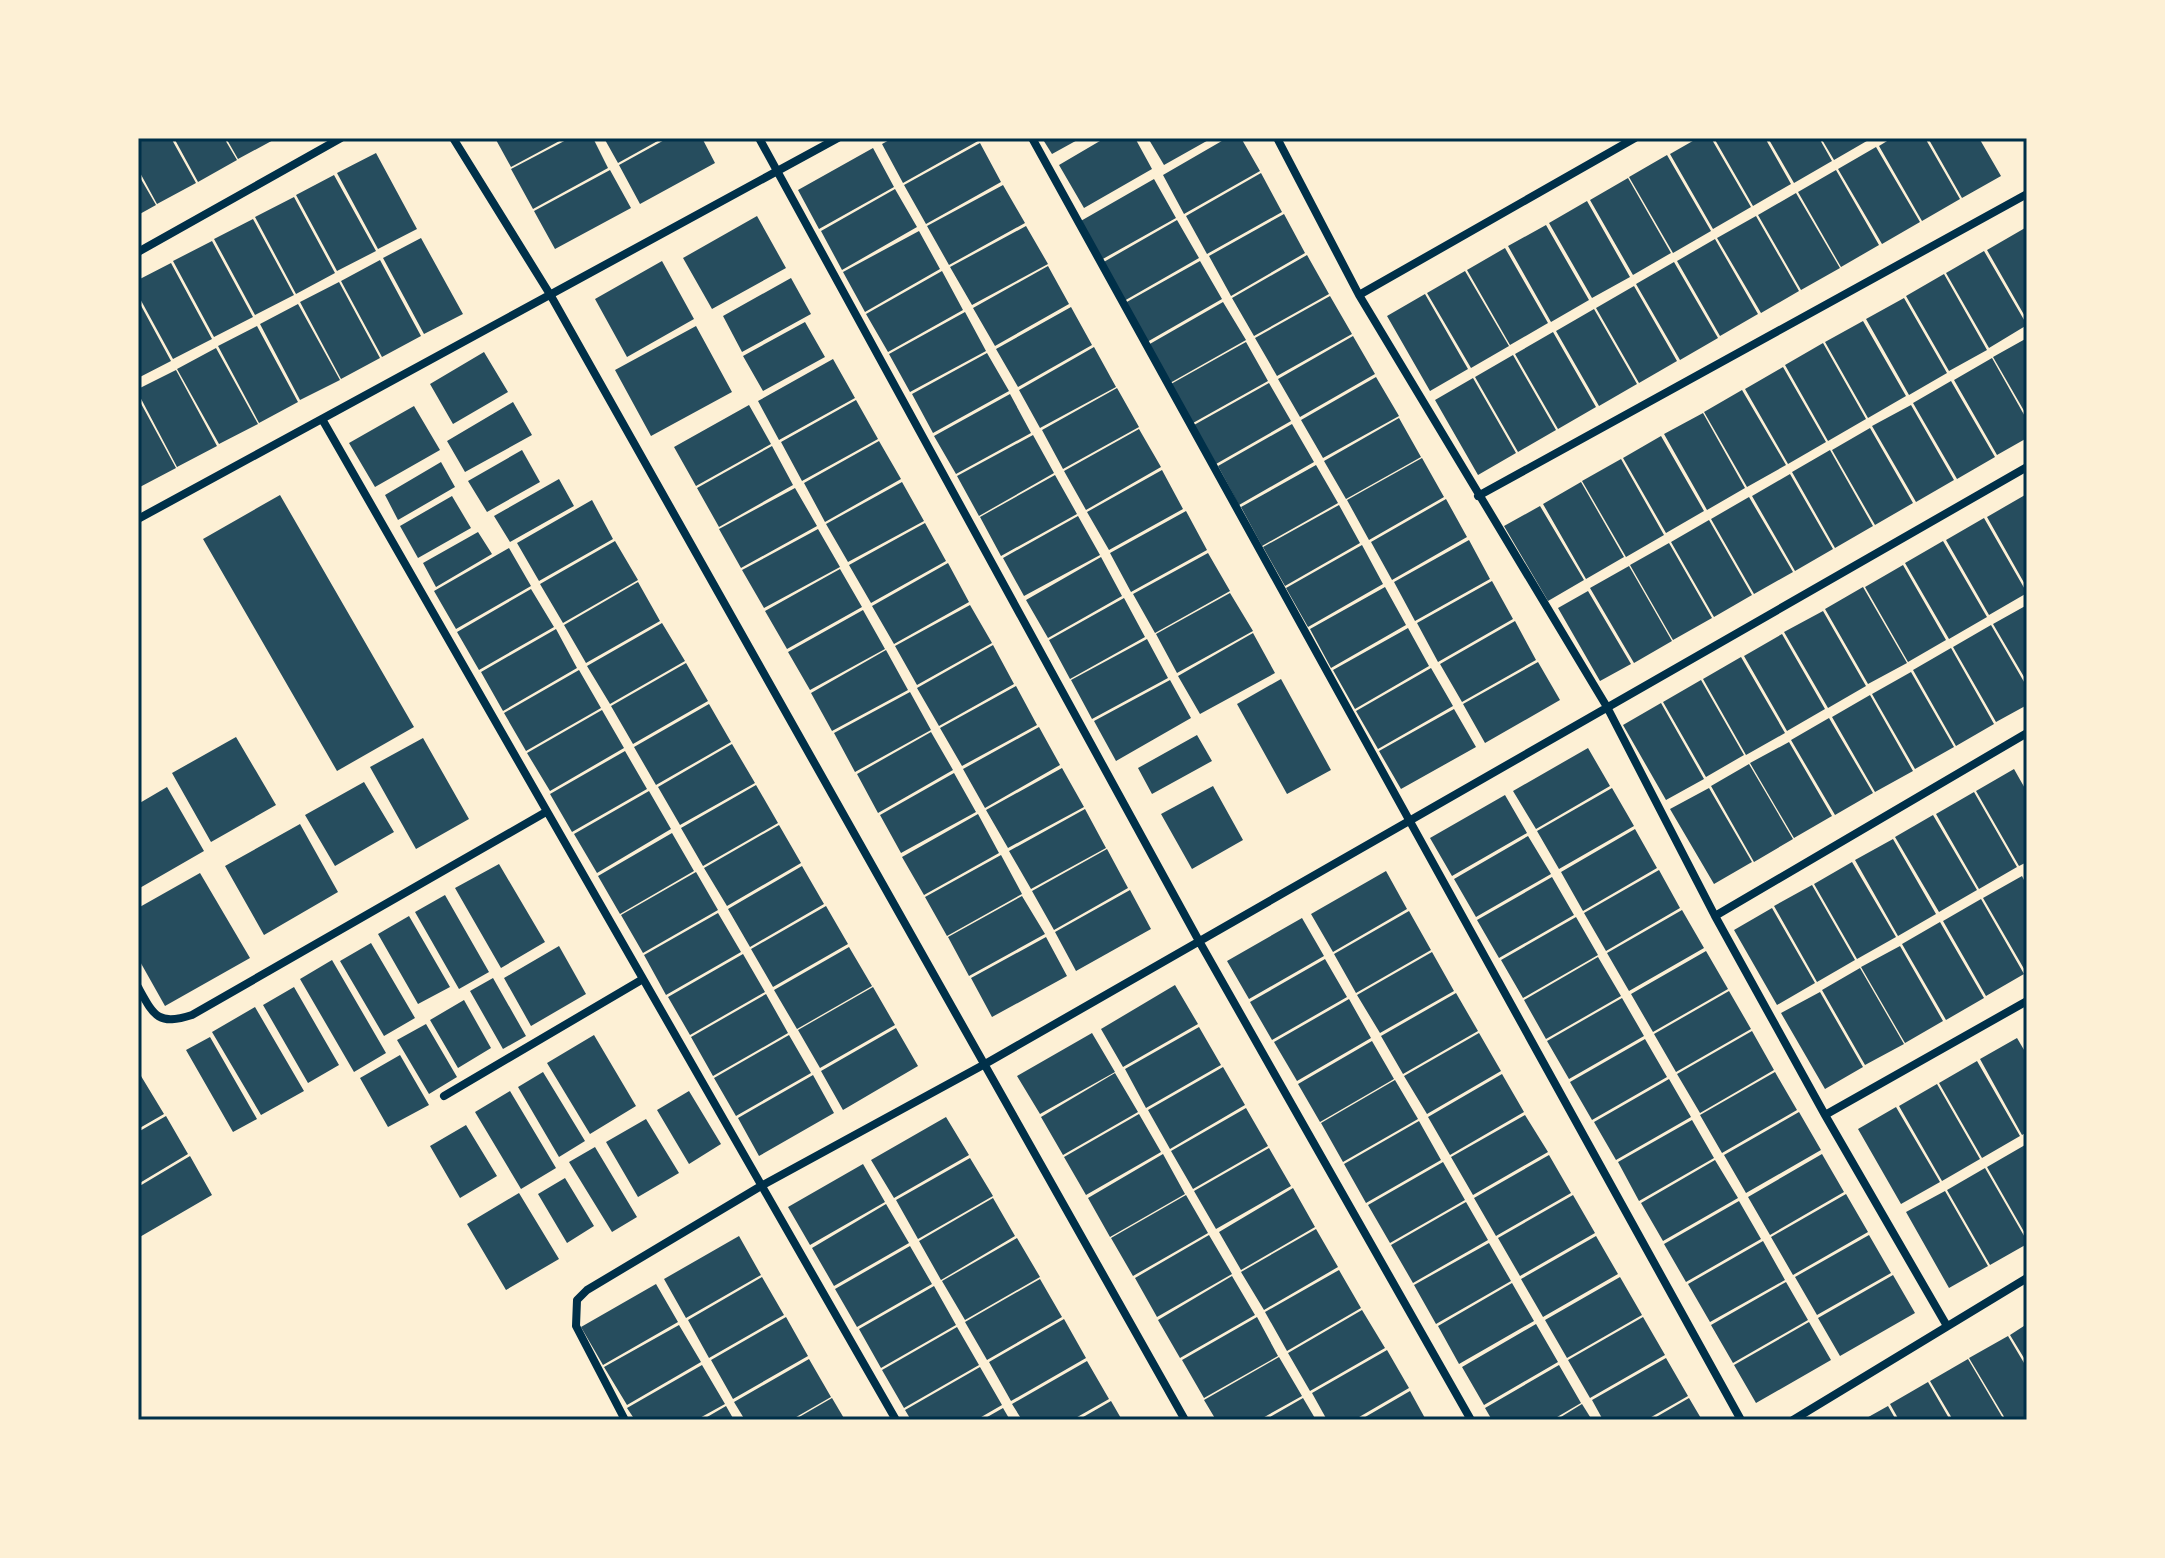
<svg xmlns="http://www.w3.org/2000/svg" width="2165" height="1558" font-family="Spectral,serif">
<rect width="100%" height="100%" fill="#fdf0d5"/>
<path fill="#264d5e" d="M138,138H171L196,183L157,204L138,169Z
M174,138H224L237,160L198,182Z
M226,138H277L238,159Z
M495,138H565L511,167Z
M570,138H593L608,168L533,209L511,169Z
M604,138H663L618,163Z
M668,138H702L715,163L640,204L619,165Z
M893,138H976L978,141L903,183L882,144Z
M1042,138H1081L1052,154Z
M1105,138H1135L1152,169L1084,208L1059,165Z
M1148,138H1212L1164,165Z
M1227,138H1241L1260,171L1184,214L1163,175Z
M1698,138H1711L1751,207L1713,229L1670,154Z
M1714,138H1765L1791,184L1753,206Z
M1768,138H1819L1832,161L1794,183Z
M1821,138H1872L1834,160Z
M1892,138H1925L1960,199L1922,221L1879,146Z
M1928,138H1979L2001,176L1962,198Z
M980,143L1001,182L926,224L904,185Z
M1876,147L1920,222L1882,244L1838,169Z
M873,148L894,187L819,229L798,190Z
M376,153L417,229L378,249L337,173Z
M1667,155L1711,231L1673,253L1629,177Z
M610,170L631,208L555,249L534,211Z
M1836,170L1879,245L1841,267L1798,192Z
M1261,173L1282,212L1207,254L1186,216Z
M138,174L156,205L138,215Z
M334,175L376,251L337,271L296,195Z
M1628,178L1671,253L1633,275L1590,200Z
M1154,179L1176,218L1101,260L1079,222Z
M1003,185L1025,223L949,265L927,226Z
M895,189L917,227L842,270L821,231Z
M1796,193L1840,268L1801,290L1758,215Z
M294,197L335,273L296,294L255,217Z
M1587,201L1630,277L1592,298L1549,223Z
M1284,214L1305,253L1231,296L1209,256Z
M757,216L786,268L712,309L683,258Z
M1756,216L1799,291L1761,313L1717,238Z
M253,219L294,295L255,315L214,239Z
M1177,220L1199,258L1124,301L1102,263Z
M1546,225L1589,300L1551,322L1508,246Z
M1026,226L1048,264L972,305L950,267Z
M2025,228L2027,232V320L1987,250Z
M919,231L940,269L865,312L843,272Z
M421,238L463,314L424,334L383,258Z
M1715,239L1758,314L1720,336L1677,261Z
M212,241L253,317L214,337L173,261Z
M1505,248L1548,323L1510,345L1467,270Z
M1984,251L2027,325L1989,348L1946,273Z
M1307,255L1329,294L1254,336L1232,298Z
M380,260L421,336L382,357L341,281Z
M662,261L694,319L627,357L595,299Z
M1200,261L1222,299L1147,342L1125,303Z
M1674,262L1718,338L1680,360L1636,284Z
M171,263L212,339L173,359L138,295V280Z
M1048,266L1069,304L995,346L973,308Z
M942,271L963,310L888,352L866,314Z
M1465,271L1509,346L1471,368L1427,293Z
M1944,274L1987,350L1949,371L1906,296Z
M791,278L811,314L742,352L723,316Z
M339,282L380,358L341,379L300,302Z
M1634,286L1677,361L1639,383L1596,308Z
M1425,294L1468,369L1430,391L1387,316Z
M1330,296L1352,334L1277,376L1255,338Z
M1904,298L1947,373L1909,395L1866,319Z
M138,300L171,361L138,378Z
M1223,302L1246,340L1170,383L1148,345Z
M298,304L340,380L300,400L260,324Z
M1071,307L1092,345L1018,387L996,349Z
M1594,309L1637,384L1599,406L1556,331Z
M965,312L986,351L910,392L889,354Z
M1863,321L1906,396L1868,418L1825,342Z
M805,322L825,357L763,391L743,356Z
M257,326L298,402L259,423L218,346Z
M696,326L732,392L651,436L615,370Z
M1553,332L1596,407L1558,429L1515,354Z
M1353,336L1375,374L1300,417L1278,379Z
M2027,338V416L1993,357Z
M1246,342L1268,381L1193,423L1171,384Z
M1823,343L1866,419L1828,441L1785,365Z
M1094,347L1116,387L1040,428L1019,390Z
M216,348L258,424L219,444L177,369Z
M484,352L508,392L453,424L430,384Z
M987,353L1009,391L933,433L912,394Z
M1513,355L1556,430L1518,452L1475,377Z
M1992,358L2027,420V438L1997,455L1954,380Z
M833,359L855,398L779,440L758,401Z
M1783,367L1826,442L1788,464L1745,389Z
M176,370L217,446L177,467L138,393V389Z
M1376,377L1399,416L1323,458L1301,420Z
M1473,378L1516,453L1478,475L1435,400Z
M1951,381L1995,457L1957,479L1913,403Z
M1269,383L1291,421L1216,464L1194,425Z
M1117,388L1139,427L1063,469L1042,430Z
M1742,390L1786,465L1747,487L1704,412Z
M1010,394L1031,433L956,474L934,436Z
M138,398L176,468L138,488Z
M856,400L878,439L802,481L781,442Z
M513,402L532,435L465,472L447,441Z
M749,405L771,444L696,486L674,447Z
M1911,405L1954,480L1916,502L1872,426Z
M414,406L440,450L375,487L349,443Z
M1703,413L1745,488L1707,510L1664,434Z
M1399,418L1421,457L1346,499L1324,461Z
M1292,424L1314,462L1239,505L1218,466Z
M1870,428L1913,503L1875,525L1832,450Z
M1139,429L1161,467L1086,510L1064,471Z
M1033,435L1054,473L979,516L957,476Z
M1661,436L1704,511L1666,533L1623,458Z
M879,441L901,479L825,522L804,483Z
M772,446L793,485L719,527L697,488Z
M522,450L540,482L487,512L468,481Z
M1830,450L1873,526L1835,548L1792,472Z
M1422,458L1444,497L1369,540L1347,500Z
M1621,459L1664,535L1626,557L1582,481Z
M441,462L455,487L398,520L385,495Z
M1316,465L1338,503L1262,546L1241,507Z
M1162,470L1183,509L1109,550L1087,512Z
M1790,474L1833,549L1795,571L1752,496Z
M1055,475L1077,514L1001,556L980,517Z
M559,479L574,506L510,542L494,516Z
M902,482L924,521L848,562L826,524Z
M1581,482L1624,557L1586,579L1543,504Z
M795,488L817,526L741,568L719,529Z
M280,495L414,727L337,771L203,539Z
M2025,495L2027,499V588L1987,517Z
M452,496L471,528L418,558L400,526Z
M1749,497L1793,572L1754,594L1711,519Z
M1446,499L1467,537L1392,580L1371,542Z
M592,500L613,539L539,581L517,543Z
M1339,505L1360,543L1285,586L1263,547Z
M1540,506L1584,580L1548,601L1504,526Z
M1186,511L1207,550L1131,592L1110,553Z
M1078,516L1100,555L1024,596L1003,558Z
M1984,518L2027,593L1989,615L1946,540Z
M1709,520L1752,595L1714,617L1671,542Z
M925,523L946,561L871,603L849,565Z
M818,529L840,567L764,608L742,570Z
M478,532L492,554L436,587L423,563Z
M1469,540L1490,579L1415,621L1394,582Z
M615,541L638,580L563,623L540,584Z
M1943,541L1987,617L1949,639L1905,563Z
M1669,543L1712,618L1673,640L1630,565Z
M1362,545L1383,584L1308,627L1286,588Z
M509,548L531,586L456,629L434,591Z
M1208,553L1230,591L1155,633L1133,594Z
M1101,557L1122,596L1048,638L1026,600Z
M948,563L969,602L894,644L872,606Z
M1903,565L1946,640L1908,662L1865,587Z
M1629,566L1672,641L1634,663L1590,588Z
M840,569L862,607L787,649L765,611Z
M1492,581L1513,619L1438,662L1417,623Z
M638,582L660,621L586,663L564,625Z
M1385,587L1406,625L1331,668L1310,629Z
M1863,587L1907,663L1868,684L1825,609Z
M531,589L554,627L479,670L457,632Z
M1588,591L1631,664L1600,681L1558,608Z
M1230,593L1253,631L1177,673L1156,634Z
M1124,598L1145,637L1070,679L1049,640Z
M970,605L992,643L917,685L895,646Z
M2027,605V682L1993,624Z
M863,610L885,649L810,690L788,652Z
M1823,611L1866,686L1828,708L1784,632Z
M1515,621L1536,660L1462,702L1440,664Z
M662,623L685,661L610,704L587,666Z
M1991,625L2027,687V705L1996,722L1953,647Z
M1408,628L1429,666L1355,709L1333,670Z
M556,629L577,668L503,711L481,672Z
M1253,633L1275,673L1200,714L1178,676Z
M1782,634L1825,709L1787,731L1744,656Z
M1147,639L1168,678L1092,719L1071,680Z
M993,645L1014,684L939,726L917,688Z
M1951,648L1994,724L1956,746L1913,670Z
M886,650L908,690L832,731L811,693Z
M1741,657L1785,733L1746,755L1703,679Z
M1538,662L1560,700L1485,743L1463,704Z
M686,663L708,701L633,744L611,706Z
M1431,668L1453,706L1378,749L1356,711Z
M579,670L601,708L526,751L504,713Z
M1911,672L1954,747L1915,769L1872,694Z
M1281,679L1331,770L1287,794L1237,704Z
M1170,680L1191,718L1116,761L1094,721Z
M1701,680L1744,755L1706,777L1663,702Z
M1016,686L1037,725L962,766L940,728Z
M910,692L931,730L855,772L834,733Z
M1870,695L1913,771L1875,792L1832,717Z
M1661,703L1704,779L1666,800L1623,725Z
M709,704L731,742L656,785L634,747Z
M1454,709L1476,747L1401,789L1379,751Z
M602,710L624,748L550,791L527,753Z
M1829,718L1873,793L1835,815L1791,740Z
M1039,727L1060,765L985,808L963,769Z
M931,732L953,770L878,813L857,774Z
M1197,735L1212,761L1152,794L1138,768Z
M236,737L276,805L211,842L172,773Z
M423,738L469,819L416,849L370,767Z
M1789,742L1832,816L1794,838L1750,763Z
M732,744L755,783L680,825L658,787Z
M1588,748L1610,786L1536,829L1513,791Z
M625,751L647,789L572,832L550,794Z
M1749,764L1793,839L1754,862L1711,786Z
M1062,768L1084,807L1008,848L986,810Z
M2014,769L2027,792V862L2019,866L1976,791Z
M954,773L976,812L901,853L880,815Z
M364,782L394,832L335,866L305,815Z
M756,785L778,823L703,866L681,828Z
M1213,786L1243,840L1192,869L1161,814Z
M167,787L204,851L138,889V804Z
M1612,788L1634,826L1559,869L1537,831Z
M1709,788L1752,862L1714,884L1670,809Z
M649,791L671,829L597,873L574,834Z
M1974,792L2017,867L1979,889L1936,814Z
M1505,795L1527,833L1452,876L1430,838Z
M1085,809L1106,848L1031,889L1009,851Z
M978,814L999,853L924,895L902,857Z
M1933,815L1977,890L1939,912L1895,837Z
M300,824L338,892L264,935L225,866Z
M779,825L801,863L727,906L704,868Z
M1635,829L1657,868L1583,911L1561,872Z
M672,833L694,871L620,914L598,876Z
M1528,836L1551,874L1476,917L1454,879Z
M1893,839L1936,914L1898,936L1855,860Z
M1107,849L1128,888L1054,930L1032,891Z
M1001,855L1022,894L947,936L925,897Z
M1852,862L1896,937L1857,959L1814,884Z
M499,864L545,942L501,968L455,888Z
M802,866L824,904L750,947L728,909Z
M1659,870L1680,908L1606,951L1584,913Z
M1386,871L1407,909L1333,952L1311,914Z
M696,872L718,910L643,953L621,915Z
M200,873L250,958L165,1006L138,958V908Z
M2022,876L2027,886V974L1983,898Z
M1552,877L1574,915L1499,958L1477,920Z
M1812,885L1855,960L1817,982L1774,906Z
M1130,890L1151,929L1076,971L1055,932Z
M445,895L489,972L459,989L415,912Z
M1022,896L1045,934L969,976L948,937Z
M1981,899L2024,974L1986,996L1943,921Z
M826,906L848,944L773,987L751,949Z
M1772,908L1815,983L1777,1005L1734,930Z
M1682,910L1704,948L1629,991L1607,953Z
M1409,911L1431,950L1356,993L1334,954Z
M718,913L741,952L666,995L644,955Z
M409,916L450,987L418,1004L378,934Z
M1576,917L1598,955L1523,998L1501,960Z
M1302,918L1324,956L1249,999L1227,961Z
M1940,922L1984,998L1946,1020L1902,944Z
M1046,937L1067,976L992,1017L971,978Z
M371,943L415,1018L384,1036L340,961Z
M559,946L586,994L531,1026L504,978Z
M1900,946L1943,1021L1905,1043L1861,967Z
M849,947L872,986L797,1029L774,990Z
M1706,951L1728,989L1653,1032L1631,994Z
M1432,952L1454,991L1380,1033L1357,995Z
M743,954L765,992L690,1035L668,997Z
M1598,957L1621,996L1546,1039L1524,1000Z
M1325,959L1347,997L1272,1040L1250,1002Z
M332,960L386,1053L354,1072L300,979Z
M1860,968L1904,1044L1865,1065L1822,990Z
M493,978L526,1036L503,1049L470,991Z
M1175,985L1198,1024L1123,1067L1101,1029Z
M294,987L339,1065L308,1083L263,1005Z
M873,987L895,1025L820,1068L798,1030Z
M1729,991L1751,1029L1676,1072L1654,1034Z
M1820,992L1863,1067L1825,1089L1781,1013Z
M1456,993L1478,1031L1403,1074L1381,1036Z
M766,994L788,1033L713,1076L691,1037Z
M1622,998L1644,1036L1569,1079L1547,1041Z
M1349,999L1371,1038L1297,1081L1274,1042Z
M464,1000L491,1048L458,1068L430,1020Z
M255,1007L304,1091L261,1115L212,1032Z
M426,1024L457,1077L429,1094L397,1040Z
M1199,1027L1221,1065L1146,1108L1125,1069Z
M896,1028L918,1066L843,1110L821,1071Z
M1752,1031L1774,1070L1700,1113L1677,1074Z
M1092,1033L1115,1072L1040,1114L1017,1076Z
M1479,1033L1501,1071L1427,1114L1404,1076Z
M594,1035L636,1106L590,1134L547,1063Z
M789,1035L811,1073L736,1116L714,1078Z
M210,1037L257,1119L233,1132L186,1050Z
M2017,1038L2027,1055V1132L2022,1135L1980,1059Z
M1645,1039L1667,1077L1592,1120L1570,1082Z
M1372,1041L1394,1079L1320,1122L1298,1084Z
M400,1055L429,1105L388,1127L360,1078Z
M1977,1061L2020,1136L1982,1158L1939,1083Z
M1223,1067L1245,1105L1170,1149L1148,1110Z
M543,1072L585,1141L559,1157L518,1087Z
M1775,1072L1797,1110L1722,1153L1700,1115Z
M1115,1073L1138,1112L1063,1155L1041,1117Z
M1502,1074L1524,1112L1450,1155L1428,1117Z
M813,1075L834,1113L759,1156L738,1118Z
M141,1076L164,1114L138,1129V1078Z
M1669,1079L1691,1117L1616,1160L1594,1122Z
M1395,1080L1418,1119L1343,1162L1321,1123Z
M1937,1084L1980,1159L1942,1181L1899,1106Z
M510,1091L556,1168L521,1189L475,1112Z
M689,1091L721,1144L689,1164L657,1110Z
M1896,1107L1940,1182L1901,1204L1858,1129Z
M1246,1108L1268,1146L1193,1189L1171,1151Z
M1799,1112L1821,1150L1746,1193L1724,1155Z
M1139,1114L1161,1152L1086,1195L1064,1157Z
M1525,1115L1548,1152L1473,1195L1451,1157Z
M166,1116L188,1154L138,1184V1132Z
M946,1117L969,1155L894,1198L871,1160Z
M646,1119L679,1173L638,1197L606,1142Z
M1692,1120L1714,1158L1639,1201L1618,1162Z
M1419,1121L1441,1160L1366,1203L1344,1164Z
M466,1125L497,1176L460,1198L430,1146Z
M2025,1145L2027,1149V1237L1987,1167Z
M595,1147L637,1217L612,1232L569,1162Z
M1269,1148L1291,1186L1216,1229L1194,1191Z
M1163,1154L1185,1194L1110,1237L1088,1198Z
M1822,1154L1844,1192L1770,1235L1748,1197Z
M1549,1155L1571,1193L1496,1236L1474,1198Z
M190,1156L212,1195L138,1238V1187Z
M970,1158L993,1196L918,1239L896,1200Z
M1715,1160L1738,1198L1663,1241L1641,1203Z
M1443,1162L1465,1200L1390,1243L1368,1205Z
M863,1164L885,1202L810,1245L788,1207Z
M1985,1168L2027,1241V1244L1990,1265L1947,1190Z
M565,1178L594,1226L567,1243L538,1194Z
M1293,1188L1315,1227L1241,1270L1219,1232Z
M1945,1191L1988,1266L1949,1288L1906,1212Z
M519,1193L559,1259L506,1290L467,1224Z
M1846,1194L1868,1232L1793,1275L1771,1237Z
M1186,1195L1208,1233L1133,1276L1111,1238Z
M1573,1195L1595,1233L1520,1276L1498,1238Z
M993,1198L1015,1236L941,1280L919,1241Z
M1739,1201L1761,1239L1686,1282L1664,1244Z
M1466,1202L1488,1240L1413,1283L1391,1245Z
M886,1204L909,1243L834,1286L812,1248Z
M1316,1229L1338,1267L1264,1310L1241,1272Z
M1209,1235L1232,1274L1157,1317L1135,1278Z
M1869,1235L1891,1273L1817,1315L1795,1277Z
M739,1236L761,1275L686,1318L664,1279Z
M1596,1236L1618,1274L1543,1317L1521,1279Z
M1017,1238L1040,1277L965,1320L942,1281Z
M1763,1241L1785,1280L1710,1322L1688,1284Z
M1489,1243L1511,1281L1436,1324L1414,1285Z
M910,1246L932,1284L857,1327L835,1289Z
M1339,1270L1361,1308L1287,1351L1265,1312Z
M1893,1275L1915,1313L1840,1356L1818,1318Z
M1232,1276L1255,1315L1180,1358L1158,1320Z
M762,1277L784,1315L709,1358L688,1320Z
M1620,1277L1642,1315L1567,1358L1545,1320Z
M1040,1279L1062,1317L987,1360L965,1322Z
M1786,1282L1808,1320L1733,1363L1711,1325Z
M1512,1283L1534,1321L1459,1364L1438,1326Z
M656,1284L678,1322L603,1365L581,1327Z
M934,1286L956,1325L881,1368L859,1329Z
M1362,1310L1385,1348L1310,1391L1288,1353Z
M786,1317L808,1356L733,1399L711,1360Z
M1257,1317L1278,1356L1204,1398L1182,1360Z
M1643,1317L1665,1355L1590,1398L1568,1360Z
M1064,1319L1086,1358L1011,1401L989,1362Z
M1809,1322L1831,1360L1756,1403L1734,1365Z
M1536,1324L1558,1362L1484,1405L1462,1367Z
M2027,1324V1363L2010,1335Z
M679,1325L701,1362L627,1405L604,1367Z
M957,1327L979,1365L904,1408L882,1370Z
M2008,1336L2027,1368V1420H2006L1969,1358Z
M1387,1350L1409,1388L1354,1420H1327L1312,1393Z
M1279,1357L1302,1396L1259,1420H1216L1204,1400Z
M1666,1358L1688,1396L1646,1420H1603L1592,1400Z
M809,1359L831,1397L791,1420H745L734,1402Z
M1968,1359L2004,1420H1953L1930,1381Z
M1087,1361L1109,1399L1072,1420H1022L1012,1404Z
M702,1365L725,1404L696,1420H635L627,1408Z
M1559,1365L1581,1403L1552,1420H1492L1485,1408Z
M980,1367L1002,1405L976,1420H911L905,1410Z
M1928,1382L1950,1420H1899L1890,1404Z
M1410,1391L1426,1420H1360Z
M832,1398L845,1420H794Z
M1303,1398L1316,1420H1265Z
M1689,1398L1702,1420H1651Z
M1111,1401L1122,1420H1078Z
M1582,1404L1592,1420H1556Z
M726,1406L734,1420H702Z
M1888,1406L1896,1420H1863Z
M1003,1408L1010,1420H982Z"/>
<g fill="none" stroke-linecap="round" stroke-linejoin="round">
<path stroke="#003049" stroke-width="8" d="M453,138L551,296L1185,1420
M759,138L1199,941L1471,1420
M1032,138L1741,1420
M1277,138L1359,295L1607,707L1715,916L1825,1115L1947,1326
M138,252L341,138
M1359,295L1635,138
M322,419L896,1420
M1478,496L2027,194
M138,519L838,138
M1715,916L2027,733
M138,987C154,1016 158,1026 192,1015L546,812
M444,1096L643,979
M1825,1115L2027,1001
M625,1420L576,1326L577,1300L587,1290L761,1186L985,1064L2027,467
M1793,1420L2027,1278"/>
</g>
<rect width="2165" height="1558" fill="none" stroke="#fdf0d5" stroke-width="280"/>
<rect x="140" y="140" width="1885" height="1278" fill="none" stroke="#003049" stroke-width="3"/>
</svg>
